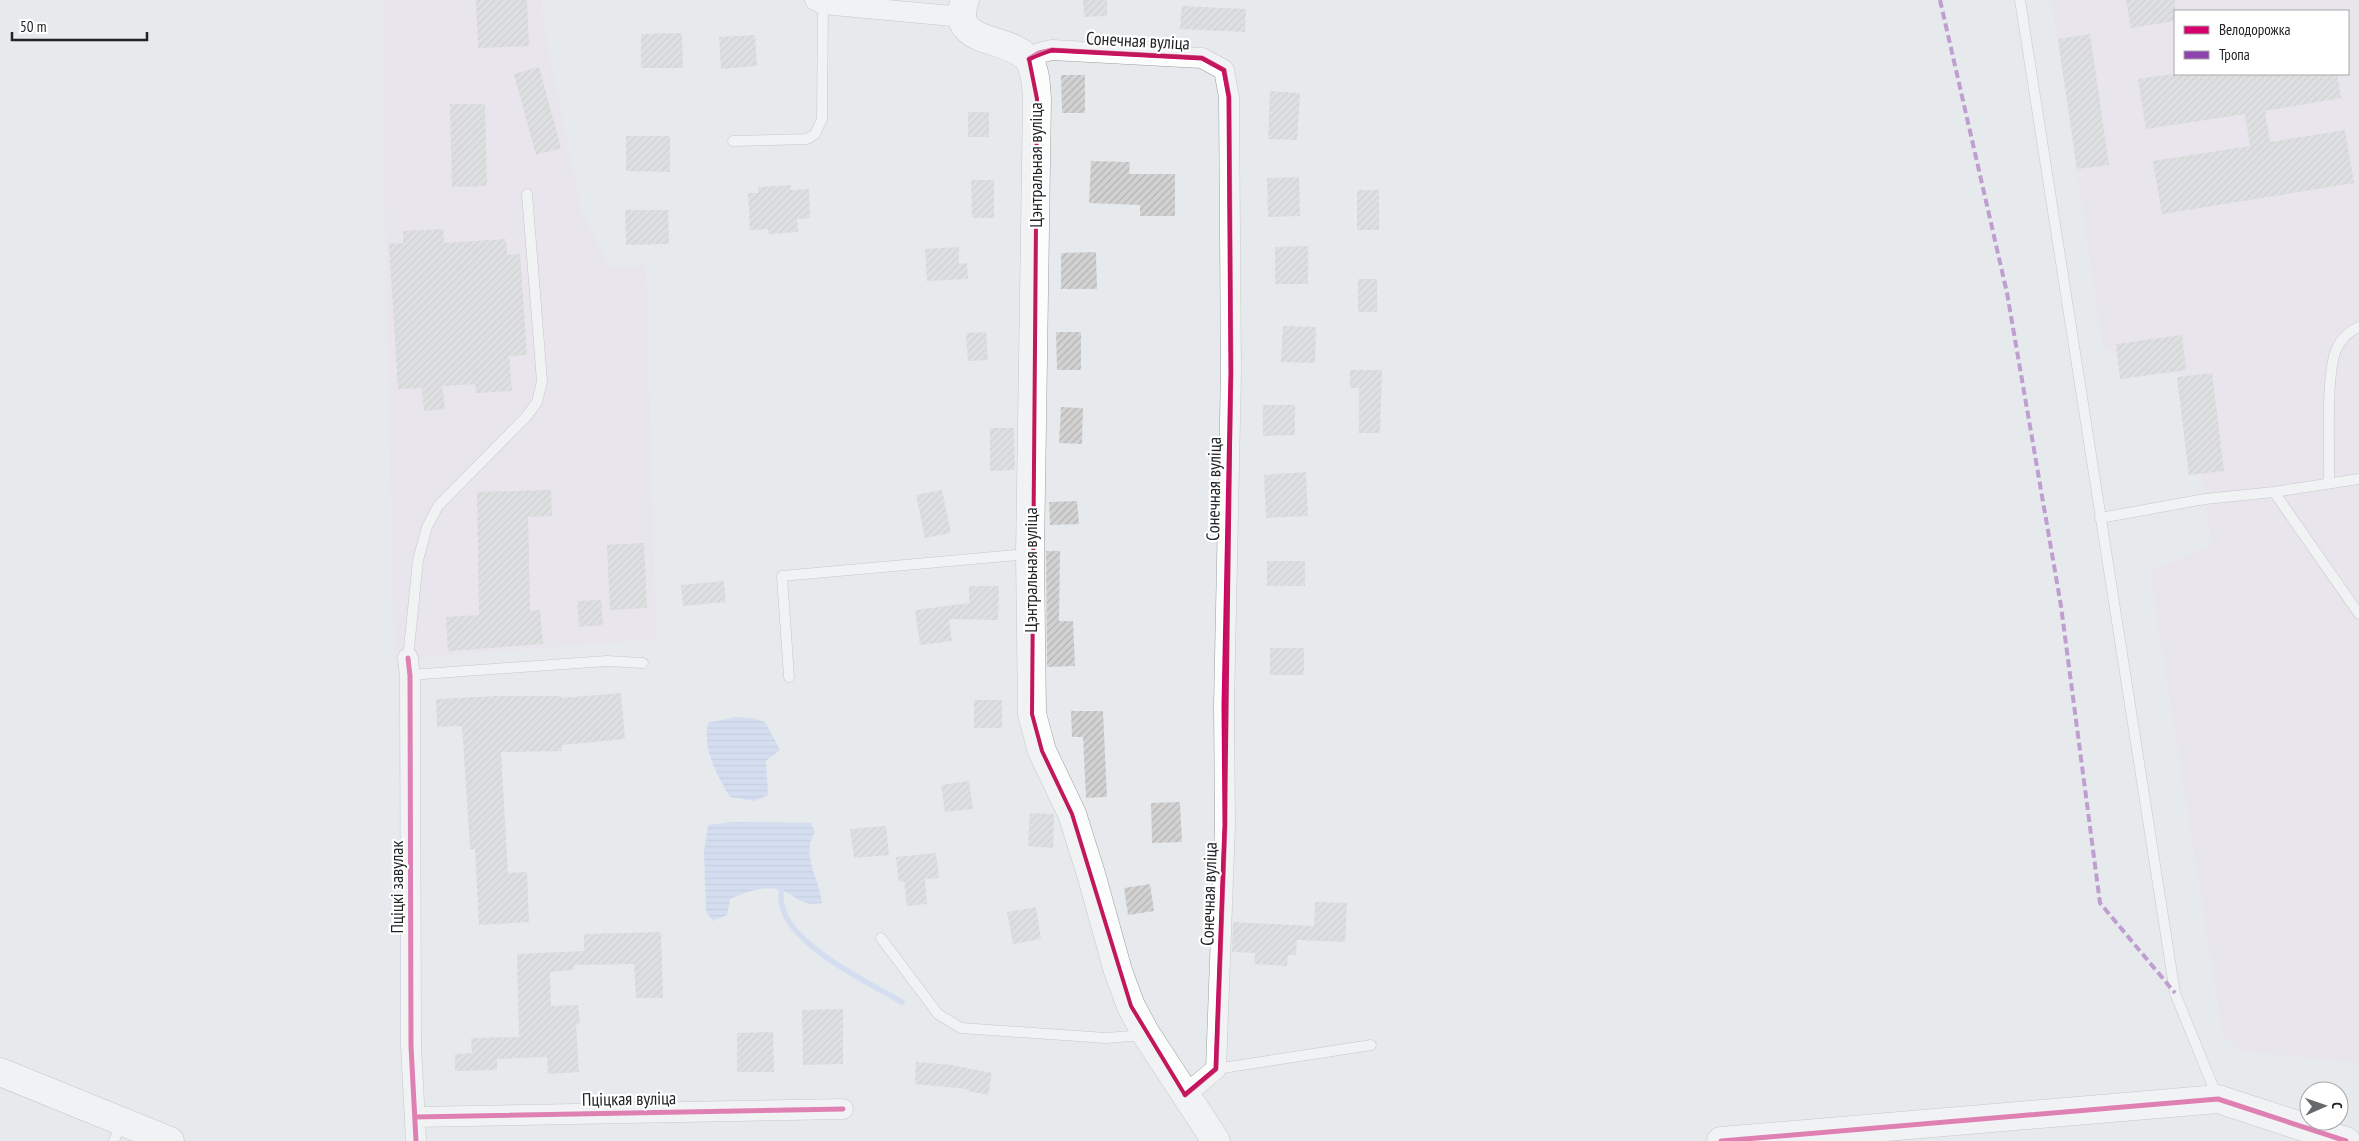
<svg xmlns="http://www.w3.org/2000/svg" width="2359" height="1141" font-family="'PT Sans Narrow',sans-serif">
<defs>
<pattern id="water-rules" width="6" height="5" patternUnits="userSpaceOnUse" patternTransform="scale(1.25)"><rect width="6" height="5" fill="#bdd0f3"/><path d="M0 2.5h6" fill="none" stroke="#a2b2d0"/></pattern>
<pattern id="building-hatch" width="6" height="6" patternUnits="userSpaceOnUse" patternTransform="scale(1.25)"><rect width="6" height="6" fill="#d2d2d3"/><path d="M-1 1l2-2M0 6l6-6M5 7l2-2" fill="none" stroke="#b4b4b5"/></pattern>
</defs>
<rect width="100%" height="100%" fill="#e7eaed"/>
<path fill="#eae0ea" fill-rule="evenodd" d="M383,0H542L543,23L582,213L609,267L646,266L656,639L394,659L383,114Z
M2051,0H2359V1063L2241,1051L2223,1035L2151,579L2153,570L2212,545L2201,474L2189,475L2176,371L2120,379L2117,356L2103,347ZM2175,11H2348V74H2175Z"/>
<path fill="url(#water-rules)" d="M735,717L752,718L765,722L780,750L766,761L768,795L755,801L730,797C717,776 702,748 708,723Z
M733,822L811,823L815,832C800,855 820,880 822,903C801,906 801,899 783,891C765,884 746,892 730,899L727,915L713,921L706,912L704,852L708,825Z"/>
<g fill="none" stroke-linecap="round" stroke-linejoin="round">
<path stroke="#bdd0f3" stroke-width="5.5" d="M781,890C781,896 781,904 783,909C794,947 869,983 902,1002"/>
</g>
<path fill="url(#building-hatch)" d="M476,0H527L529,46L478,48Z
M1083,0H1107V16L1084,17Z
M2126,0H2175V21L2131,28Z
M1182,6L1246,9L1245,32L1180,29Z
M682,33L683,68H641V34Z
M2090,34L2109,165L2077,169L2058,39Z
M755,35L757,66L721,69L719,37Z
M539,67L561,148L536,155L514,74Z
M2172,74H2337L2341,98L2265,111L2270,142L2345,130L2354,183L2162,214L2153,161L2250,146L2245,114L2146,129L2138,79Z
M1061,75H1085V113H1062Z
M1270,91L1300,93L1297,140L1268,139Z
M450,104H485L487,186L452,187Z
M968,112H989V137H968Z
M626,136H670V172L626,171Z
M1091,161L1130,162L1129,174H1175V216H1140V205L1089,203Z
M1299,177L1300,216L1268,217L1267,178Z
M971,180H994V218H972Z
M791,185V190L809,189L810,218L797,219L798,232L768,234V229L750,230L748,193H758V187Z
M1357,190H1379V230H1357Z
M625,210H668L669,244L626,245Z
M443,229L444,243L506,239L507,255L520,254L527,355L509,356L512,391L476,393L475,384L442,386L445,409L424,411L422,388L398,389L389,244L403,243V231Z
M1308,246V284H1275V247Z
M959,247V264L967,263L968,279L927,281L925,249Z
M1096,252L1097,289H1061V253Z
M1358,279H1377V312H1358Z
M1283,326L1316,327L1315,363L1281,362Z
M986,332L988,360L968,361L966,333Z
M1056,332H1081V370H1057Z
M2182,335L2186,370L2120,379L2116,344Z
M1350,370H1382L1380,433H1359V388H1350Z
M2212,373L2224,471L2189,475L2177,377Z
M1263,405H1295V435L1263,436Z
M1061,407L1083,408L1082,444L1059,443Z
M990,428H1014L1015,470L990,471Z
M1306,472L1308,516L1266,518L1264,475Z
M551,490L552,516L528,517L530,611L540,610L543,644L448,651L446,617L479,615L477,492Z
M942,490L951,533L925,538L916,495Z
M1077,501L1079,524L1050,525L1049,502Z
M644,543L647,608L610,610L607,545Z
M1046,551H1060L1059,621H1073L1075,666L1047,667Z
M1267,561H1305V586H1267Z
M724,581L726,602L683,606L681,585Z
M969,586H999L998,620L949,619L952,641L920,645L915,610L969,603Z
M601,600L603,625L579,627L577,601Z
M1270,648H1304V675H1270Z
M621,693L625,739L562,745V751L501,752L508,873L527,872L529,922L479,925L475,849H470L462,726L437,727L436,699L498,696H561V698Z
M974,700H1002V728H974Z
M1071,711H1103L1107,797L1086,798L1083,737H1072Z
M969,781L973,809L945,812L941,785Z
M1180,802L1182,842L1152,843L1151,803Z
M1030,813L1054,814L1053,848L1028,846Z
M886,826L889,855L854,858L850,829Z
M936,853L939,878L925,879L927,904L907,906L904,881L899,882L896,857Z
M1150,884L1154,911L1128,915L1124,888Z
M1315,902L1347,903L1345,942L1297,940L1296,955H1288L1287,966L1254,964L1255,953L1232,952L1233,922L1314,926Z
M1036,907L1041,939L1013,944L1007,912Z
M661,932L663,998H636L634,964L574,965V970L550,972L551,1006L578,1005L580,1023L576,1024L579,1072L548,1074L547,1057L497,1059V1070L455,1071V1054L472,1053L471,1038L519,1037L517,954L584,951V934Z
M843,1009V1064L803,1065L802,1010Z
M773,1032L774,1072H737V1033Z
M916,1062L952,1065L992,1073L988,1095L968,1091V1089L915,1084Z"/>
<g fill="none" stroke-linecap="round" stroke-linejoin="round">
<defs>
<path id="lane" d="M2020,0L2175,993L2218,1099
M733,141L807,139L815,134L822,119L823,4
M2329,483C2330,453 2325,371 2337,348C2342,338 2349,331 2359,327
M2274,492L2359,614
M2100,518L2205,499L2274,492L2359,479
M408,658L418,560L427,527L438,506L526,417L537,402L542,381L527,194
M410,676L423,674L607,661L643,663
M789,677L782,576L1028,554
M881,938L938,1014L961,1028L1106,1038L1145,1035
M1216,1069L1371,1045
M114,1141L121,1123"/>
<path id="street" d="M815,0L823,4L963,17
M1029,59L1039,53L1052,50L1202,58L1224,70L1229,97L1231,372L1224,705L1225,825L1216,1069L1185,1095
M408,658L410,676L411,1046L416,1141
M415,1117L843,1109"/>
<path id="secondary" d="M965,0C948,46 1007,35 1027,58C1036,68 1036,86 1037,99L1030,554L1032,714L1042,751L1072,814L1091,874L1118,971L1131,1006L1146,1034L1216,1141
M0,1072L170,1141
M1721,1141L2218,1099L2346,1141"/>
</defs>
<use href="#lane" stroke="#9c9fa1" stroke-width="11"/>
<use href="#street" stroke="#9c9fa1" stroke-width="21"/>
<use href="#secondary" stroke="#9c9fa1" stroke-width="29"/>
<use href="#lane" stroke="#fbfcfc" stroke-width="10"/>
<use href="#street" stroke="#fbfcfc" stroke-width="20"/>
<use href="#secondary" stroke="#fbfcfc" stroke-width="28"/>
<path stroke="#8e44ad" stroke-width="4" stroke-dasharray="8 4" stroke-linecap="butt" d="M1940,0L2007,293L2061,606L2100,903L2175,993"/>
<defs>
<path id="cycleway" d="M1029,59L1039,53L1052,50L1202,58L1224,70L1229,97L1231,372L1224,705L1225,825L1216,1069L1185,1095
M408,658L410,676L411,1046L416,1141
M415,1117L843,1109
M1721,1141L2218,1099L2346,1141"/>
</defs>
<use href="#cycleway" stroke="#fff" stroke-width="8"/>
<use href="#cycleway" stroke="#d6006c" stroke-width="5"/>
</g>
<path d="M0 0H2359V1141H0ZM1052,50L1202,58L1224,70L1229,97L1231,372L1225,825L1216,1069L1185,1095L1131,1006L1072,814L1042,751L1032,714L1037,99L1029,59Z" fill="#e7eaed" fill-opacity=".55" fill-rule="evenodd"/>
<path fill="none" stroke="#c2185b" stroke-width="4" stroke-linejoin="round" d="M1052,50L1202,58L1224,70L1229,97L1231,372L1225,825L1216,1069L1185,1095L1131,1006L1072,814L1042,751L1032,714L1037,99L1029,59Z"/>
<g text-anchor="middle" stroke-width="4.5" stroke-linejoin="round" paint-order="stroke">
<g font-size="18" fill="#212325" stroke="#fff">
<text transform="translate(1138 41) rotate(3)" y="6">Сонечная вуліца</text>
<text transform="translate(1036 165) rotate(-90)" y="6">Цэнтральная вуліца</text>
<text transform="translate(1214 489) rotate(-89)" y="6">Сонечная вуліца</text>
<text transform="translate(1031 570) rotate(-90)" y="6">Цэнтральная вуліца</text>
<text transform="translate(397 887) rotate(-90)" y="6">Пціцкі завулак</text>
<text transform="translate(1209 894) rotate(-88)" y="6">Сонечная вуліца</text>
<text transform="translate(629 1099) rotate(-1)" y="6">Пціцкая вуліца</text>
</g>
</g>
<rect x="2174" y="10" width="175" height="65" fill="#ffffff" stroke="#a6a7a8"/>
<rect x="2184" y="26" width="25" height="8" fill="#d6006c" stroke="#a6a7a8"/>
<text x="2219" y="35" font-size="15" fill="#212325">Велодорожка</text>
<rect x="2184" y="51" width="25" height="8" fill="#8e44ad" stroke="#a6a7a8"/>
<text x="2219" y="60" font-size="15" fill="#212325">Тропа</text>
<g transform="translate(2324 1106) rotate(88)"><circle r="24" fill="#ffffff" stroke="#a6a7a8"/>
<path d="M0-4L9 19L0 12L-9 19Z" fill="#66696b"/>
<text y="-8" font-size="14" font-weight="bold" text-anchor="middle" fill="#212325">С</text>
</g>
<path d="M12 32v8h135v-8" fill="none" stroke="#212325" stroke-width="2.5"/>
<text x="20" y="32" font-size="15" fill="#212325" stroke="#ffffff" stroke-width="4" paint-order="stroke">50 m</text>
</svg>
